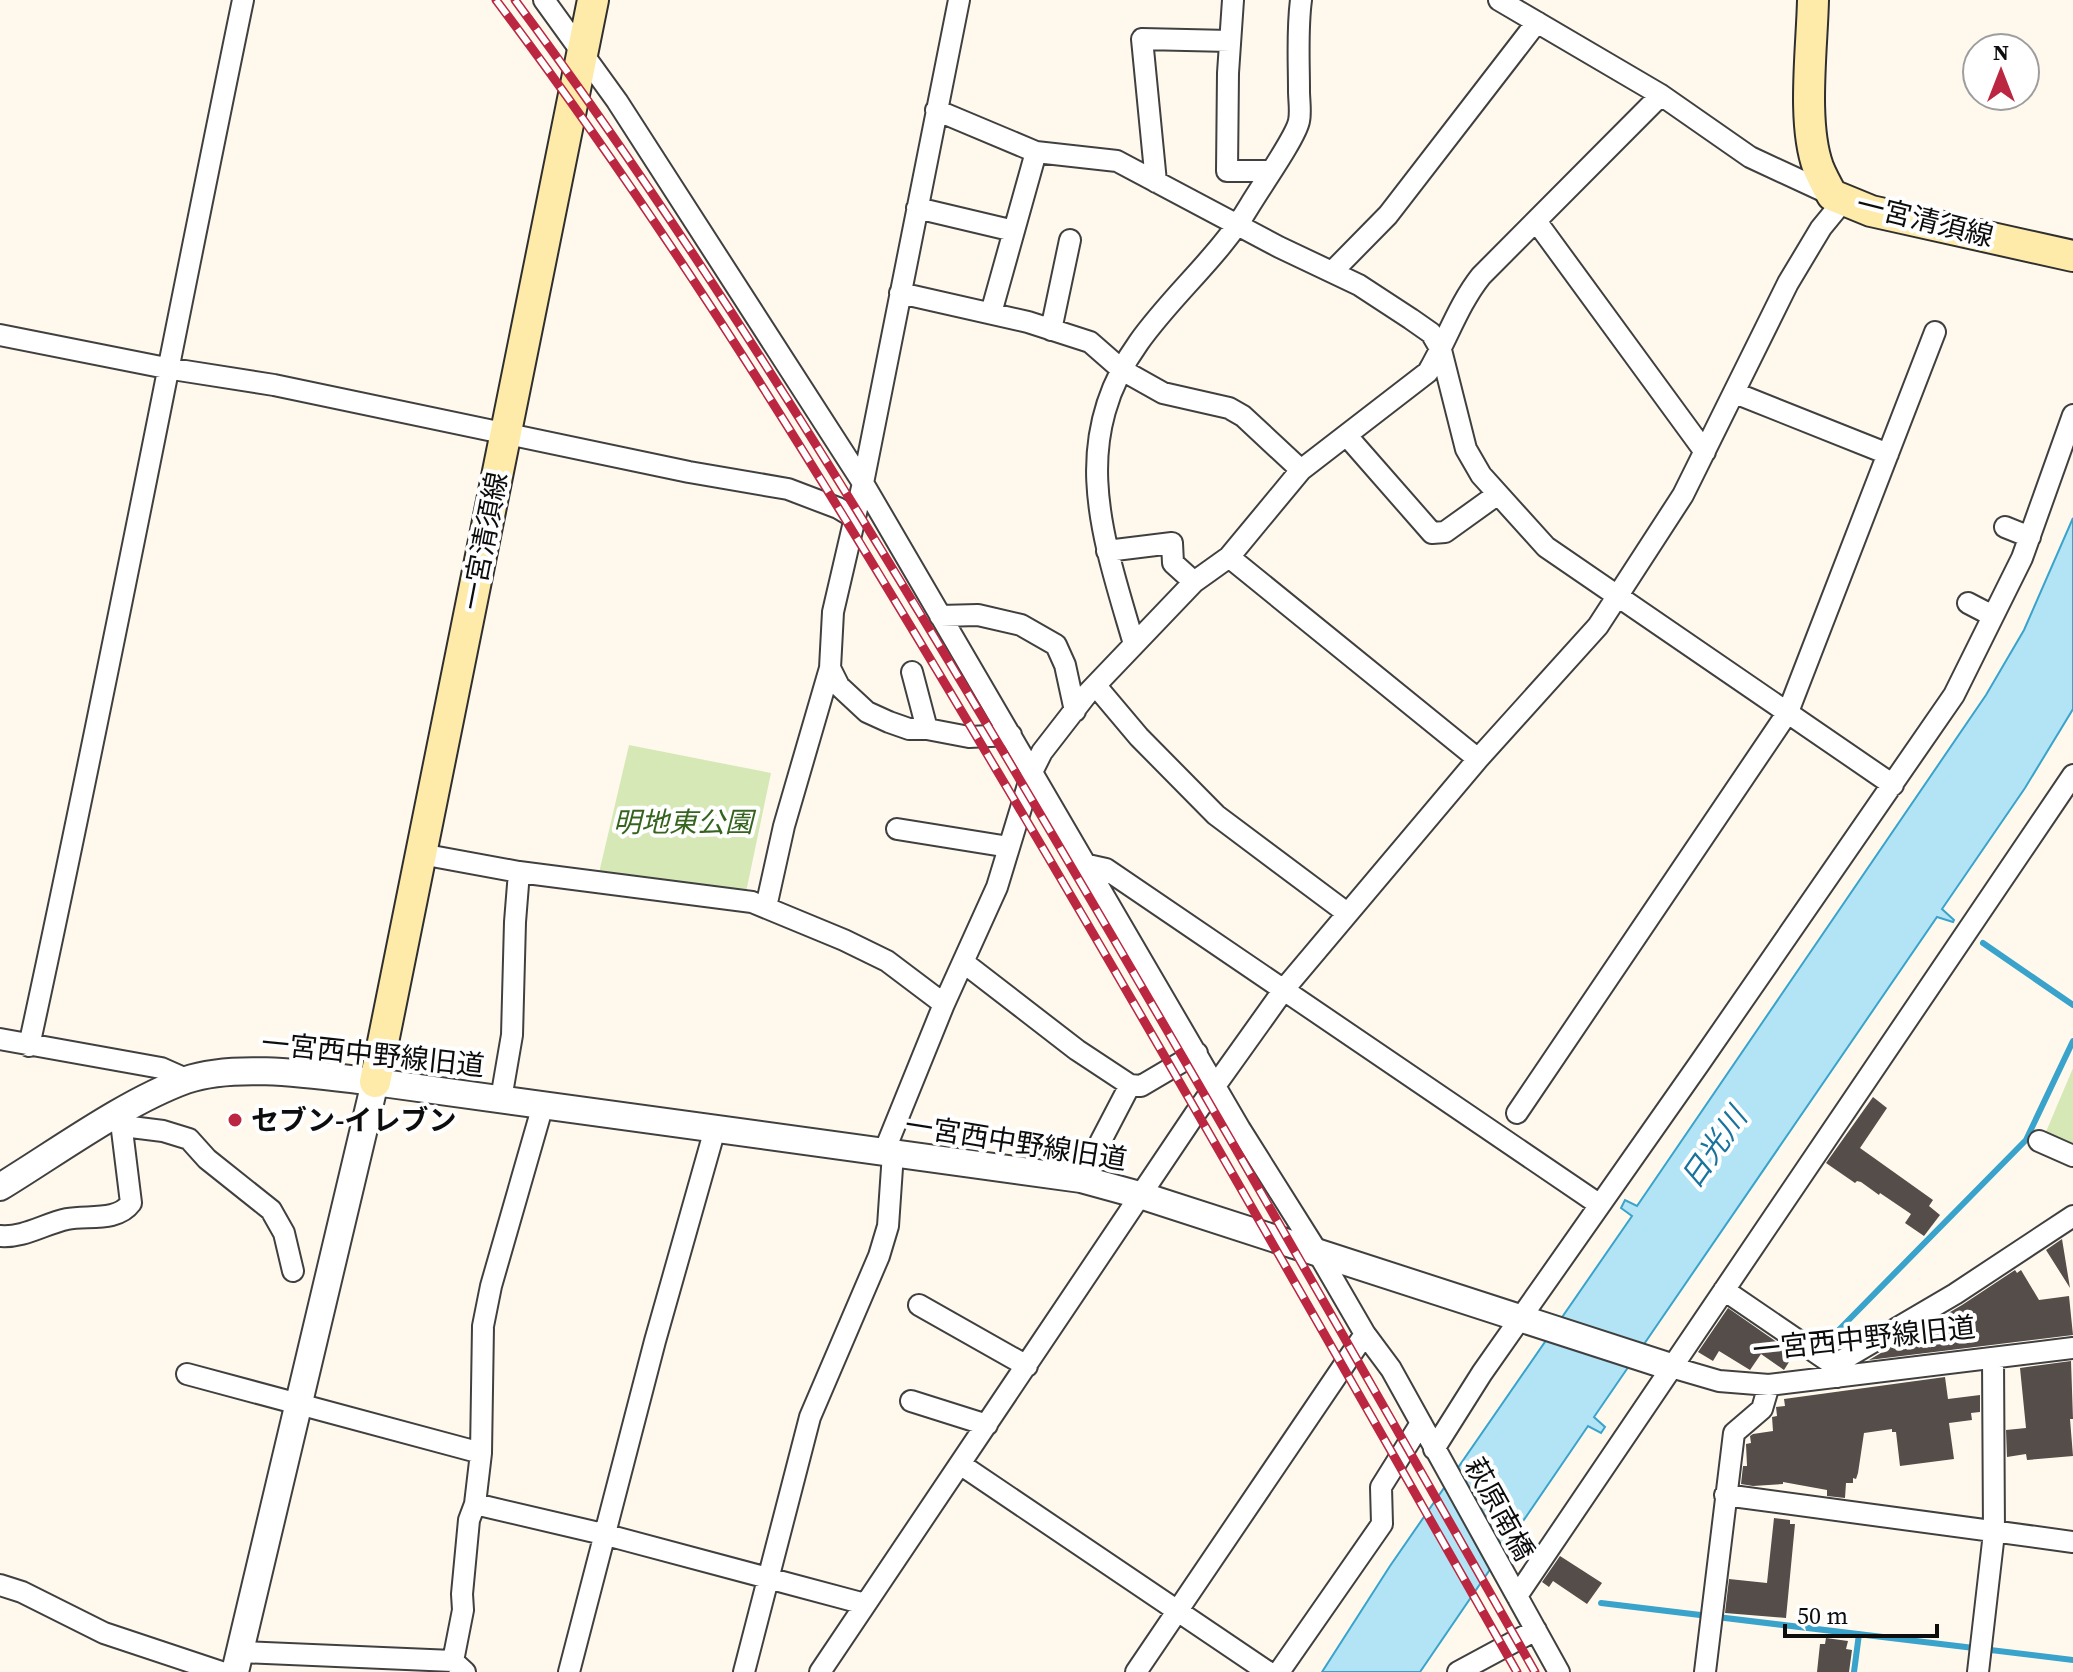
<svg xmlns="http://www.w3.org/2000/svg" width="2073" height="1672" font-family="'Source Serif 4','Noto Sans JP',serif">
<rect width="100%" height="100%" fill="#fff9ed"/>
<path fill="#d7e8b7" d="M629,745L771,773L745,897L598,877Z
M2073,1068V1145L2045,1134Z"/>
<path fill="#b2e4f5" stroke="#3aa3cb" stroke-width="2" d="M2073,518V709L2025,788L1942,909L1954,920L1953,922L1937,917L1594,1417L1605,1427L1601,1433L1588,1426L1420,1672H1322L1390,1566L1632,1216L1621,1208L1625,1200L1637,1206L1986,695L2024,630Z"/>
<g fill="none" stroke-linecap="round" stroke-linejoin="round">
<path stroke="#3aa3cb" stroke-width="6" d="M1983,943L2073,1005
M1821,1348L2026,1140L2073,1041
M1601,1603L2073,1660
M1854,1672L1859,1634"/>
</g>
<path fill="#554d49" d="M1873,1097L1887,1108L1860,1148L1933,1200L1929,1206L1940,1215L1924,1236L1905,1223L1911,1214L1880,1193L1879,1195L1861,1182L1857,1181L1855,1183L1826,1163Z
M2062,1239L2070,1288L2046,1250Z
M2015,1270L2017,1273L2021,1270L2039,1300L2069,1296L2073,1335L1869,1360L1962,1305Z
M1728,1308L1794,1354L1784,1370L1761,1354L1750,1370L1719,1351L1713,1361L1698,1352Z
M2071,1361L2073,1419H2070L2073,1456L2027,1460L2026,1454L2007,1457L2006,1430L2026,1428L2020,1368Z
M1945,1377L1948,1399L1980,1395V1412L1971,1413L1972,1420L1949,1423L1954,1459L1900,1466L1896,1432H1892V1429L1864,1433L1858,1473L1856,1479L1853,1478V1483H1846L1845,1498L1827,1496V1490L1783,1482V1484L1753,1486L1741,1484L1743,1466H1747L1746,1444L1751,1443L1750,1436L1753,1434L1773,1431L1772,1417L1777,1416L1776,1407L1785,1406L1784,1399Z
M1774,1518L1790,1520V1524H1795L1786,1618L1725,1613L1729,1579L1767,1583Z
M1560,1556L1602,1583L1587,1604L1553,1581L1549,1587L1542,1582Z
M1826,1638L1848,1641L1846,1649L1852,1650L1849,1672H1817L1820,1644H1825Z"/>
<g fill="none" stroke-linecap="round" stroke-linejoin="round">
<defs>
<path id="minor" d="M544,0L617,101L863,483L1240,1129L1318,1253L1365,1334L1391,1369L1559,1672
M959,0L863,483L833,612L830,668L839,686L867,712L889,722L909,729H927L969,737L1011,735
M1233,0L1228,73L1227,171H1270
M1499,0L1661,95L1750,157L1832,195
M936,110L1036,152L1117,161L1279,247L1359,285L1411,319L1431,333L1441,350L1466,449L1481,475L1546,547L1893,785
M1156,182L1142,39L1230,41
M917,208L1014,231
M1536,221L1705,452
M1332,272L1388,215L1537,22
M900,293L1028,322L1090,342L1122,370L1163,393L1229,408L1243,416L1301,470
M991,313L1036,152
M1051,330L1070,240
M0,335L166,368L274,385L689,472L788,489L838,508L853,517
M1735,393L1888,454
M1347,436L1432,533L1445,532L1498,494
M2005,527L2030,537
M1107,551L1172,543L1173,563L1194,582
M1229,557L1478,759
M1968,603L1993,616
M940,616L978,615L1021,625L1056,645L1065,665L1075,711
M1134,644C1103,538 1067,442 1139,342C1173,294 1220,256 1250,205C1260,188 1296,137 1299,121C1301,112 1299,100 1299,91C1299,61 1297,30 1301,0
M912,672L927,729
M1096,686L1139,737L1216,815L1347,913
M897,829L1009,847
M421,854L519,872L752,902L844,940L887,961L944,1004
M1088,865L1106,869L1600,1205
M766,907L784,826L830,668
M963,962L1077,1050L1130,1085
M0,1039L161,1068L188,1080
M29,1046C105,698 171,348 243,0
M501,1099L512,1035L515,922L519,872
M1517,1113L1788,712L1935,332
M2039,1141L2073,1156
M884,1152L944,1004L997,887L1032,772L1042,752L1087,694L1194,582L1229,557L1301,470L1428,372C1447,340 1458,305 1481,276L1661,95
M1081,1179L1130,1085L1141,1086L1197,1053
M0,1236C24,1238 44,1224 67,1219C88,1215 117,1222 131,1203L120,1114L131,1127L163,1131L189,1139L207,1159L271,1210L284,1233L293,1271
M1724,1290L1834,1365L1837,1377
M919,1305L1027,1366
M1834,1365L1955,1294L2073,1216
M1671,1367L1719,1381L1769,1385L2073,1348
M187,1374L481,1453
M911,1401L987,1425
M1434,1449L1482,1373L1699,1064L1954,695L2022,558L2073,415
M960,1464L1268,1672
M1725,1495L2073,1542
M475,1504L603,1534L865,1604
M0,1585L22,1592L104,1633L221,1672
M1517,1596L2073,775
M240,1652L453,1661L465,1672
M453,1661L463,1610L462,1594L469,1520L475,1504L481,1453L483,1326L491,1286L543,1105
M569,1672L655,1341L715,1129
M744,1672L810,1417L879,1256L888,1226L893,1153
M820,1672L1195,1114L1285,988L1478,759L1598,626L1683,495L1788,283L1821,228L1844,200
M1136,1672L1365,1334
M1279,1672L1382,1524L1381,1487L1421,1423
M1458,1672L1536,1630
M1705,1672L1734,1433L1762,1409L1769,1385
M1978,1672L1994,1533L1993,1358"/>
<path id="tertiary" d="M0,1187C56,1153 125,1102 186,1080C238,1062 321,1076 375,1082L1081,1179L1143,1196L1671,1367
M235,1672L375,1082"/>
<path id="secondary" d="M1813,0C1812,48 1802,123 1818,167C1822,177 1827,186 1832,195L1871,211L2073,256
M375,1082L593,0"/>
</defs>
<use href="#minor" stroke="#404040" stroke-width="24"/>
<use href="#tertiary" stroke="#404040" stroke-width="30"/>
<use href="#secondary" stroke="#2f2f2f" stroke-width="34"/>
<use href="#minor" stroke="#fff" stroke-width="20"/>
<use href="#tertiary" stroke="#fff" stroke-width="26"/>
<use href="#secondary" stroke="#feeaa9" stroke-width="30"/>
<defs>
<path id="rail" d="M496,0C678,241 836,500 990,759C1170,1061 1343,1367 1517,1672
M515,0C691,237 846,489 998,743C1181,1050 1358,1361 1535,1672"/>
</defs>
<use href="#rail" stroke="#bb2740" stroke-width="9"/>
<use href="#rail" stroke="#fff" stroke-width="6" stroke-dasharray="18" stroke-linecap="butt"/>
</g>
<circle fill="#bb2740" stroke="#fff" stroke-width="3" cx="235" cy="1120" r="8"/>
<g text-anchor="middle" stroke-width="8" stroke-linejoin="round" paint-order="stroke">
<g font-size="28" fill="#0d0d0d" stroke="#fff">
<text transform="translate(1925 220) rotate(14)" y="10">一宮清須線</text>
<text transform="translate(484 541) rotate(-79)" y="10">一宮清須線</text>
<text transform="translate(373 1054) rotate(6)" y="10">一宮西中野線旧道</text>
<text transform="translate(1016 1142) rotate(9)" y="10">一宮西中野線旧道</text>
<text transform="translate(1864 1338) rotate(-6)" y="10">一宮西中野線旧道</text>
<text transform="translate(1500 1509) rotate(61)" y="10">萩原南橋</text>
</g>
<g font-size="28" font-style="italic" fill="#35641e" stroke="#fff">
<text x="683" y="832">明地東公園</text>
</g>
<g font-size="28" font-weight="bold" fill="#0d0d0d" stroke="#fff" text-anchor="start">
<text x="251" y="1130">セブン-イレブン</text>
</g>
<g font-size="30" font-style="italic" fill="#18739d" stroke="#fff">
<text transform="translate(1714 1148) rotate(-55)" y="10">日光川</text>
</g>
</g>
<g transform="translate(2001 72)"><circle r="38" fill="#ffffff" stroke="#9e9e9e" stroke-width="2"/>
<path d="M0-6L14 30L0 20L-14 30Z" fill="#bb2740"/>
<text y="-12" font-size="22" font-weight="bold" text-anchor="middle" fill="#0d0d0d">N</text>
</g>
<path d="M1785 1624v12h152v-12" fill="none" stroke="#0d0d0d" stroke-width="4"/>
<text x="1797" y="1624" font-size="24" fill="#0d0d0d" stroke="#ffffff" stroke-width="6" paint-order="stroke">50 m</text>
</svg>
